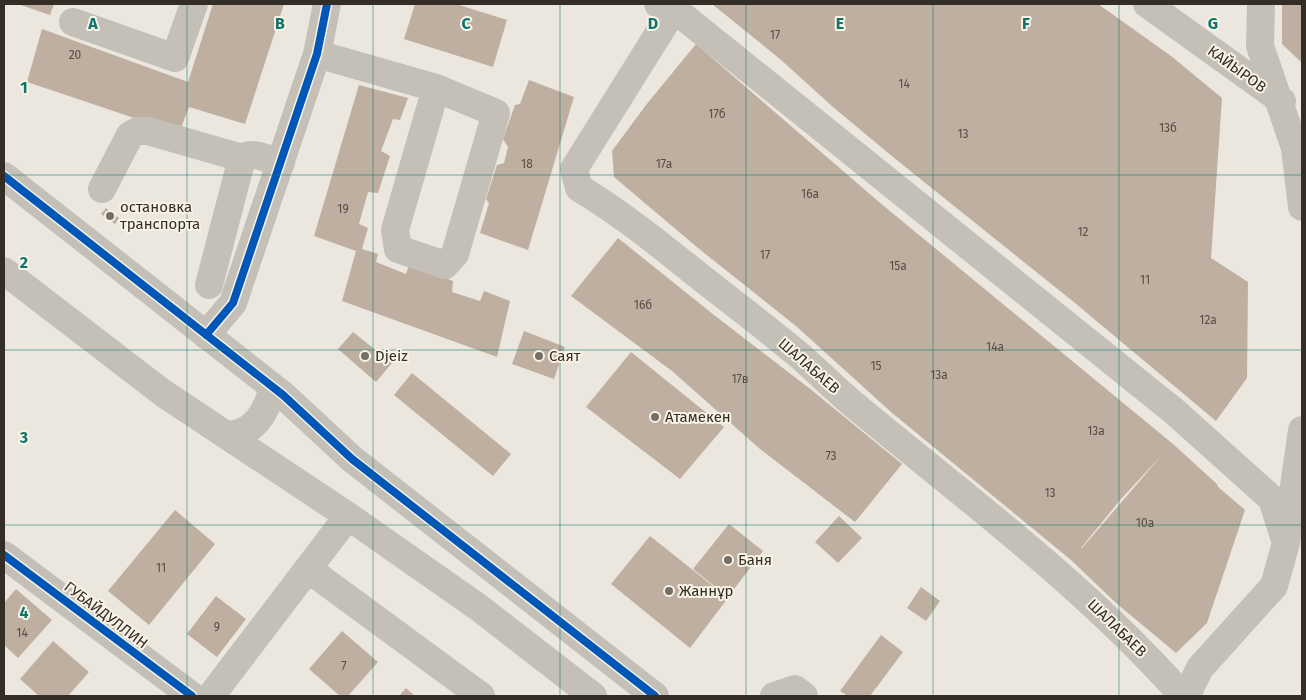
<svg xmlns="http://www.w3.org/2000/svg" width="1306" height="700" font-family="'Fira Sans',sans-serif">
<rect width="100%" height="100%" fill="#ebe7de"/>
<path fill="#beafa0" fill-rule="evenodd" d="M18,4H54L50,15Z
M213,4H284L245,124L189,107L179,133L27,82L42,29L188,82Z
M415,4H456L507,20L493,67L404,39Z
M712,4H1098L1171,56L1222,98L1211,258L1248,282L1247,378L1216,421L1075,303L893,157L833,107L780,59Z
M1282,4H1302V63L1282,44Z
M696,44L879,202L1173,444L1218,485L1217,486L1245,510L1207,623L1176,653L1116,603L1071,560L891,412L796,326L698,248L614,177L612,151L646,105ZM1162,455L1082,548H1081L1121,499Z
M529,80L574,97L528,250L480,233L489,203L486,199L497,165L504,163L508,147L503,139L515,105L520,104Z
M359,85L408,98L400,120L393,119L381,151L390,156L378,193L368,192L359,224L368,228L362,249L378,254L376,262L406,274L409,265L453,281L452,292L480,301L484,291L510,301L497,357L342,301L356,251L314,236Z
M106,208L119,218L115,224L101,214Z
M618,238L714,315L809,388L902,464L855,522L760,449L672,371L571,296Z
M524,331L565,347L554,379L512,364Z
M353,332L392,363L376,382L338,349Z
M631,352L724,427L680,479L586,407Z
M412,373L511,454L493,476L394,395Z
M175,510L215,544L149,625L108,591Z
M839,516L862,538L838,563L815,542Z
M729,524L763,551L728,597L693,569Z
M650,536L728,598L690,648L611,584Z
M921,587L940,601L926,621L907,608Z
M16,589L52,620L18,658L4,645V603Z
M216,596L246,619L217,657L187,634Z
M342,631L378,662L348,696H340L309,669Z
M881,635L903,652L870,696H848L840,691Z
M53,641L89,672L68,696H39L20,679Z
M406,688L415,696H399Z"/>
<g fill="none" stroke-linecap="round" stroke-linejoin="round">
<path stroke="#c4c0b8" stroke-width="28" d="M658,4L674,9L1175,412L1272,499L1286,543
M1147,4L1282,101
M1261,4L1260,46L1295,148L1302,207
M674,9L574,169L579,188C624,215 664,248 704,280C736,305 769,330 800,356C818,372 835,389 853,404C966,498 1086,586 1183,696
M73,22L175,58L194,4
M317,54L436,88L496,113L455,254L445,265L398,249L395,230L436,88
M4,176L283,395L352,459L655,696
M102,189L130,135L138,131H148L242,158
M4,271L163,393L348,516L478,607L593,696
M209,285L242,158C252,150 270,160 281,163
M206,335L233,303L317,54L327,4
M227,435C254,435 267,411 273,387
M4,555L192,696
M308,569L481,696
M211,696L348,516
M774,696L795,689L804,696
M1186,696L1200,668L1274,586L1286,543L1302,430"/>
<defs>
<path id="cycleway" d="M4,176L283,395L352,459L655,696
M206,335L233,303L317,54L327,4
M4,555L192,696"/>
</defs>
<use href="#cycleway" stroke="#f8f3e5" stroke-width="11"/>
<use href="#cycleway" stroke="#0057b8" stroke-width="8"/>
</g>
<path fill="none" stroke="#0f766e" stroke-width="1" stroke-opacity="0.55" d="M187,4V696M373,4V696M560,4V696M746,4V696M933,4V696M1119,4V696M4,175H1302M4,350H1302M4,525H1302"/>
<g fill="#746e66" stroke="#f8f3e5" stroke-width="2">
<circle cx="110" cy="216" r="5"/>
<circle cx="365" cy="356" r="5"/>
<circle cx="539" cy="356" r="5"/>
<circle cx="655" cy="417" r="5"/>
<circle cx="728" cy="560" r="5"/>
<circle cx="669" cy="591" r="5"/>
</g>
<g text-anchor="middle" stroke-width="4" stroke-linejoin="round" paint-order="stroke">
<g font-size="12" fill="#564e44">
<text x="775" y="39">17</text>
<text x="75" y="59">20</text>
<text x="904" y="88">14</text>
<text x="717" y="118">17б</text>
<text x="1168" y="132">13б</text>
<text x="963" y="138">13</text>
<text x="527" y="168">18</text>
<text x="664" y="168">17а</text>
<text x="810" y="198">16а</text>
<text x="343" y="213">19</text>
<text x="1083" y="236">12</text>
<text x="765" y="259">17</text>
<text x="898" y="270">15а</text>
<text x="1145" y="284">11</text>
<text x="643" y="309">16б</text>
<text x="1208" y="324">12а</text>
<text x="995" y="351">14а</text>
<text x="876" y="370">15</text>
<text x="939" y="379">13а</text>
<text x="740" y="383">17в</text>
<text x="1096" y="435">13а</text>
<text x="831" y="460">73</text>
<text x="1050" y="497">13</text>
<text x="1145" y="527">10а</text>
<text x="161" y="572">11</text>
<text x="217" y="631">9</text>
<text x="22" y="637">14</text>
<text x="344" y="670">7</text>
</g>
<g font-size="15" fill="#342d26" stroke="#f8f3e5">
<text transform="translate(1237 69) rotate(36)" y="5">КАЙЫРОВ</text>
<text transform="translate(809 366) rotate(41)" y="5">ШАЛАБАЕВ</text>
<text transform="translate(106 615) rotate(37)" y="5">ГУБАЙДУЛЛИН</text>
<text transform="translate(1117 628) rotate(44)" y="5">ШАЛАБАЕВ</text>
</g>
<g font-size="15" fill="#342d26" stroke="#f8f3e5" text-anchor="start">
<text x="120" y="212">остановка<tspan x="120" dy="17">транспорта</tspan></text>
<text x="375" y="361">Djeiz</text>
<text x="549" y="361">Саят</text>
<text x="665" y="422">Атамекен</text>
<text x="738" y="565">Баня</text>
<text x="679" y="596">Жаннұр</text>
</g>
</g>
<g font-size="16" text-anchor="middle" font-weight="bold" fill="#0f766e" stroke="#f8f3e5" stroke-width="4" stroke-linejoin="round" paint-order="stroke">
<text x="93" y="29">A</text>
<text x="280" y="29">B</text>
<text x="466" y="29">C</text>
<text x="653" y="29">D</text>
<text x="840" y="29">E</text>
<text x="1026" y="29">F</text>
<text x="1213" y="29">G</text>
<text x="24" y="93">1</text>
<text x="24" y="268">2</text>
<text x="24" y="443">3</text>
<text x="24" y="618">4</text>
</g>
<rect width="1306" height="700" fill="none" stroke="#342d26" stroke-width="10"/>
</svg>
